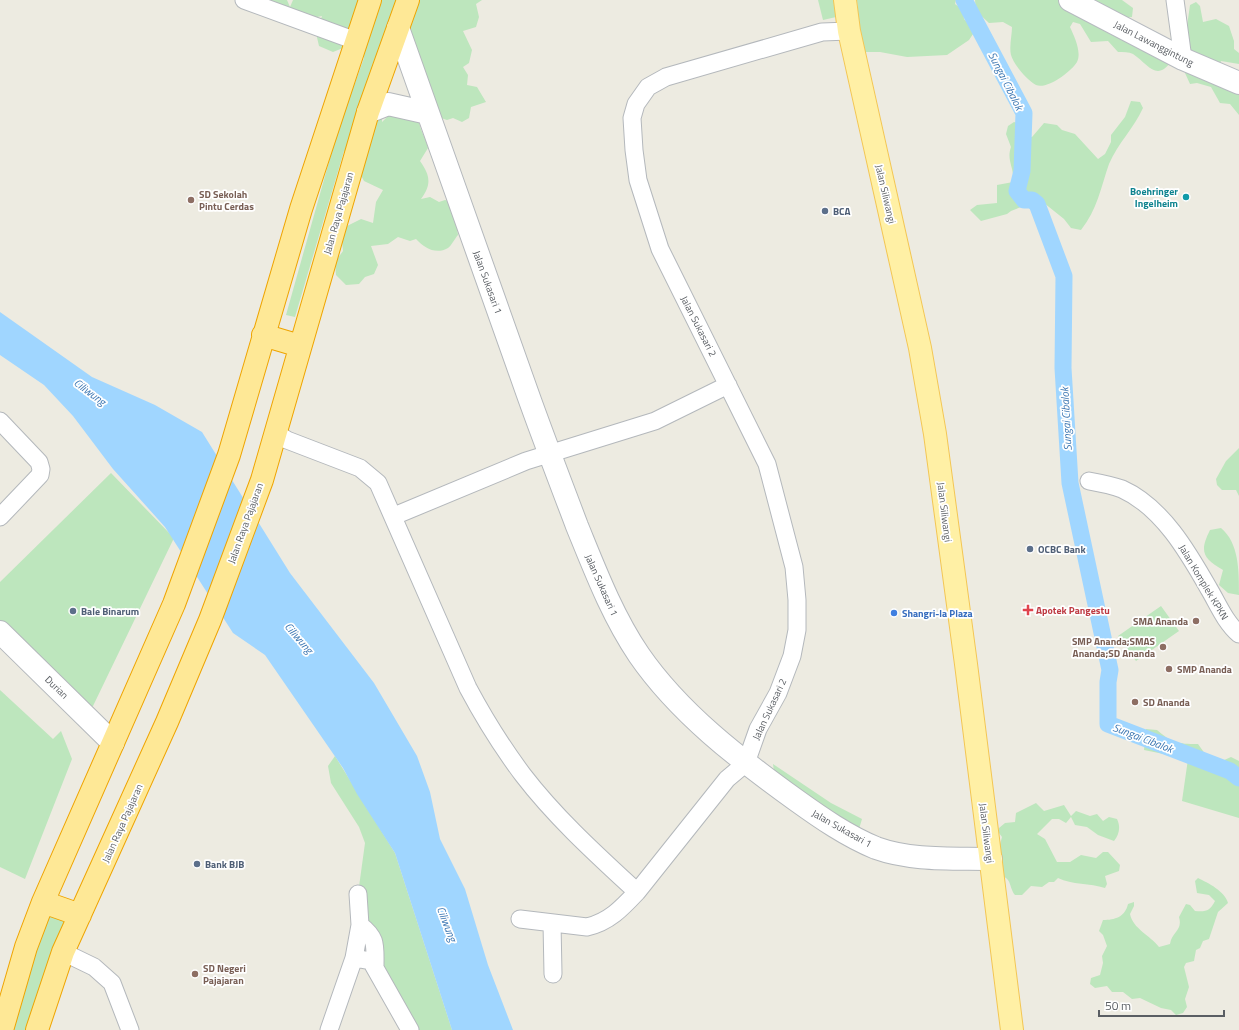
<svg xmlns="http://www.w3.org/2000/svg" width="1239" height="1030" font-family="'Titillium Web',sans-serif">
<rect width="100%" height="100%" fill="#edebe1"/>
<path fill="#bde6bd" d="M268,0H287L290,7L293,0H482L476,4L479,17L476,27L463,31L472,50L469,63L463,67L468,75L467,85L477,87L486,102L471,107L469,118L462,122L453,118L447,120L435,116L423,76L389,52L373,63L368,80L382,109V122L392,112L419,121C420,131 426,138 428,148L420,161C430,175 432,184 421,199L430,197L439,202L445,200L460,204L456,219L458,235C455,238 452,245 448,248C436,255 424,248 416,239L410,241L398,237L388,244L371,246L378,265L374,274L365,277L359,284L346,285L336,275L335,262L343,251L342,241L347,226L361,219L373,223L376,202L383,190L364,181L354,162L356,152L344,151L295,317L286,315L334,144L332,143L342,101L355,83L364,58L361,46H348L333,52L319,46L316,33L322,16L288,23Z
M818,0H841L845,15L823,20Z
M857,0H956L955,4L963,10L964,19L975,31L969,40L947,55L907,57L880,52H860L853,22L858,12Z
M975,0H1122L1133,8L1132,17L1123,18L1173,59C1157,83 1149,65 1133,54C1129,52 1123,52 1118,52L1108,41L1091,42L1080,24L1073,22L1070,27C1074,36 1082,52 1077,62C1072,71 1047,90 1036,85C1027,80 1014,65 1011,55C1009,47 1012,35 1012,27L1003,22L989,23L976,11Z
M1196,2L1200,6L1203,22L1216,19L1229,26L1234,41V49L1239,53V64L1221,61L1219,69L1239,82V115L1230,104L1220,103L1211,87L1197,83L1190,84L1185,73L1190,56L1186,33L1190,5Z
M1131,101L1140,102L1143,108C1134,128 1118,143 1109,164C1101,187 1097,210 1081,230L1071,228L1064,219L1044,203L1033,202L1011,211L1007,214L981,221L970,210L977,205L997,203V185L1013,182C1015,168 1006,161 1011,147L1006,134L1008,126L1014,122L1017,123L1029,137H1032L1044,123L1057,125L1062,130L1075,134L1098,159L1105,154L1111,142V135L1125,117Z
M1239,448V496L1236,490H1222L1217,485L1216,479L1226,461Z
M111,473L174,538L93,706L81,709L0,629V582Z
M1221,528C1239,543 1239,570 1239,595L1228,593L1219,585L1223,570C1203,558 1199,552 1210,530Z
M1161,606L1179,631L1136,661L1118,636Z
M0,690L53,739L61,731L72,759L25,879L0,867Z
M1146,729L1157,730C1172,743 1177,744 1198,744L1208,758L1214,757L1222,761L1231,757L1239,761V818L1182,801L1188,759L1144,750Z
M335,756L395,853L452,1030H410L375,966L358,894L365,843L359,827L331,783L328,766Z
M773,764L831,803L862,819L859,829L846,823L774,772Z
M1036,803L1044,811L1064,805L1071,816L1076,811L1090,816L1097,814L1103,821L1109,817L1117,819C1121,827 1119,835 1114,841L1098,835L1087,827L1075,825L1071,817L1066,823L1059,819H1052L1037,834L1045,839L1057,862H1070L1081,855L1096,858L1103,852H1108L1120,865L1119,871L1105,876L1107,884L1105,888C1090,883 1072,885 1058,878L1054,882H1049L1042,887L1031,886L1022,895H1015C1009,888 1012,878 1001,876L999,848L1002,837L999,833V828L1005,823L1015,822L1016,813Z
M1198,878C1208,883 1225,891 1228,903L1218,912L1209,939L1203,941L1200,948L1196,950L1194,961L1186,963L1184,967L1189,987L1185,999L1187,1007L1183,1013L1176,1015L1171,1010L1161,1008L1140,998L1132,999L1123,992H1112L1107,986L1095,988L1090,984L1091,978L1100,975L1103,963L1102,956L1107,946L1103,935L1099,931L1103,920C1115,920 1125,917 1128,904L1134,902V906L1130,914C1133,929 1150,935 1159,947L1170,944C1172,931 1183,931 1179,917L1186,904L1190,905L1195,911C1206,912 1210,911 1215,901L1209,895L1197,893L1195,881Z
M43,902L80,915L36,1030H0Z"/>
<path fill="#a0d6ff" d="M0,312L92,377L155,405L202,432L290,573L374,683L417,756L430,792L440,839L465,889L488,965L513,1030H452L395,853L357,794L343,768L265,655L233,633L165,527L113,469L73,416L44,385L0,355Z"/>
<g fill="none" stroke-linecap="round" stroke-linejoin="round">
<path stroke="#a0d6ff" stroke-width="17" d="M964,0L1024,113L1022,171L1017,191L1024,200H1032L1037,204L1064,276L1063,368L1070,483L1110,670L1108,682V724L1230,771L1239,778"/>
<defs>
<path id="minor" d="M244,0L356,41
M1175,0L1183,59
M0,421L39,462L41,469L40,475L0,517
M276,433L287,440L360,468L378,483L468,688C484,718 502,747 523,775C556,818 597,855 637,892
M1089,481C1100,483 1111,485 1122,489C1162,507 1188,552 1209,589C1218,604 1225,622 1239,634
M394,516L526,461L655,421L728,385
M520,919L587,927C609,922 622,908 637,892L727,779L746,763L758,729L778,693L792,656L797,630V600L794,567L767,464L660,249L638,180L634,150L632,118L636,104L648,87L666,77L822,32L849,31
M552,923L553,974
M360,925C377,938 375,945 375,966
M63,952L94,967L112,983L130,1030
M354,958L360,925L358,894
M329,1030L354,958L371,961L410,1030"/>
<path id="tertiary" d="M398,28C441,149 484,271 527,392C543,437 560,481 577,526C595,570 612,615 639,655C679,713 739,759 796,800C821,818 847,836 876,848C912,861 953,858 991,859
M368,112L388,104L428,113
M0,632L113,743"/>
<path id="secondary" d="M1070,0L1183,59L1239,83"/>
<path id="primary" d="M845,0L849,31L920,348L935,434L966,664L1012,1030"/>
<path id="trunk" d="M263,335L300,346
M43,902L80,915
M2,1030L26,947L43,902L174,604L229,455L301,209L370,0
M37,1030L63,952L167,722L210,620L262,480L368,112L408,0"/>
</defs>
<use href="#minor" stroke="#b4b8bc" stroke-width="19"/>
<use href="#tertiary" stroke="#b4b8bc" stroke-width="24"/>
<use href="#secondary" stroke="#b7bbc0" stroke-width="24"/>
<use href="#primary" stroke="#f3c654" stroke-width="24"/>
<use href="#trunk" stroke="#efa400" stroke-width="24"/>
<use href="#minor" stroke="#fff" stroke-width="17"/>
<use href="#tertiary" stroke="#fff" stroke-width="22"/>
<use href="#secondary" stroke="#fff" stroke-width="22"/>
<use href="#primary" stroke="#fff0a5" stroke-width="22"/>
<use href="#trunk" stroke="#fee896" stroke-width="22"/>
</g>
<circle fill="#0f9aa8" stroke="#fff" stroke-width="1.5" cx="1186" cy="197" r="4"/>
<g fill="#8d6e63" stroke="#fff" stroke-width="1.5">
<circle cx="191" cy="200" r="4"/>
<circle cx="1196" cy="621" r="4"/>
<circle cx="1163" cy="647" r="4"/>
<circle cx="1169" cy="669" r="4"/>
<circle cx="1135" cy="702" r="4"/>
<circle cx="195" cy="974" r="4"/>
</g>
<g fill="#5c6f8a" stroke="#fff" stroke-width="1.5">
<circle cx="825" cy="211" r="4"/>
<circle cx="1030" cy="549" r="4"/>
<circle cx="73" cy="611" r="4"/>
<circle cx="197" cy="864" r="4"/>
</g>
<path fill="#e0444e" stroke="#fff" stroke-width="1.5" d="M1026 604h4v4h4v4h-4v4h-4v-4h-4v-4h4z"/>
<circle fill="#3f7fe0" stroke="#fff" stroke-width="1.5" cx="894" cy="613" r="4"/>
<g text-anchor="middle" stroke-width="3.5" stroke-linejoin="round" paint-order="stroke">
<g font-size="10" fill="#5a5e63" stroke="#fff">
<text transform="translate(1154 43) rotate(27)" y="4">Jalan Lawanggintung</text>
<text transform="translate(886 194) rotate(77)" y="4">Jalan Siliwangi</text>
<text transform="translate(338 213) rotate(-74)" y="4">Jalan Raya Pajajaran</text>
<text transform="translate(488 282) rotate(70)" y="4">Jalan Sukasari 1</text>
<text transform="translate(699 326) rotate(63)" y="4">Jalan Sukasari 2</text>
<text transform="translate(945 512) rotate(83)" y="4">Jalan Siliwangi</text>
<text transform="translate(245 523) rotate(-70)" y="4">Jalan Raya Pajajaran</text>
<text transform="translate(1204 582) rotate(59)" y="4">Jalan Komplek KPKN</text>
<text transform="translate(602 585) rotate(66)" y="4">Jalan Sukasari 1</text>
<text transform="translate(57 687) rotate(44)" y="4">Durian</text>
<text transform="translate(769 709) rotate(-65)" y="4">Jalan Sukasari 2</text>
<text transform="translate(122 823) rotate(-66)" y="4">Jalan Raya Pajajaran</text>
<text transform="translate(842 828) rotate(29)" y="4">Jalan Sukasari 1</text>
<text transform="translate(987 833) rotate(83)" y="4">Jalan Siliwangi</text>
</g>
<g font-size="10" font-weight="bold" fill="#0d838f" stroke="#fff" text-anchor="end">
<text x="1178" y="195">Boehringer<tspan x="1178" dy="12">Ingelheim</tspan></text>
</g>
<g font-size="10" font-weight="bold" fill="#785e54" stroke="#fff" text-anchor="start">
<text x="199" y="198">SD Sekolah<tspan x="199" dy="12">Pintu Cerdas</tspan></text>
<text x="1188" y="625" text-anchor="end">SMA Ananda</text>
<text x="1155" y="645" text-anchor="end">SMP Ananda;SMAS<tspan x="1155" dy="12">Ananda;SD Ananda</tspan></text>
<text x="1177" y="673">SMP Ananda</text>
<text x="1143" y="706">SD Ananda</text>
<text x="203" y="972">SD Negeri<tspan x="203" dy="12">Pajajaran</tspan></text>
</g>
<g font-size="10" font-weight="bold" fill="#4e5e75" stroke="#fff" text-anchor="start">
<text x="833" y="215">BCA</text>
<text x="1038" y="553">OCBC Bank</text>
<text x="81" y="615">Bale Binarum</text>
<text x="205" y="868">Bank BJB</text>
</g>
<g font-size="10" font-weight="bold" fill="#be3a42" stroke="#fff" text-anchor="start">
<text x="1036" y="614">Apotek Pangestu</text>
</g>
<g font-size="10" font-weight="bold" fill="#366cbe" stroke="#fff" text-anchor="start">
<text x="902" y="617">Shangri-la Plaza</text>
</g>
<g font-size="11" font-style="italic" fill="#3b76b2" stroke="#fff">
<text transform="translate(1006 81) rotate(63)" y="4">Sungai Cibalok</text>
<text transform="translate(90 392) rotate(37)" y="4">Ciliwung</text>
<text transform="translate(1066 419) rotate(-93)" y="4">Sungai Cibalok</text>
<text transform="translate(299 638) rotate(49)" y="4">Ciliwung</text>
<text transform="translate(1143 738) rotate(21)" y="4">Sungai Cibalok</text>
<text transform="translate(447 924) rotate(69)" y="4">Ciliwung</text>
</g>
</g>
<path d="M1099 1010v6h125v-6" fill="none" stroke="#5a5e63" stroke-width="2"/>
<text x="1105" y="1010" font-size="12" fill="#5a5e63" stroke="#ffffff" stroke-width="3" paint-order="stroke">50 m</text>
</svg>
